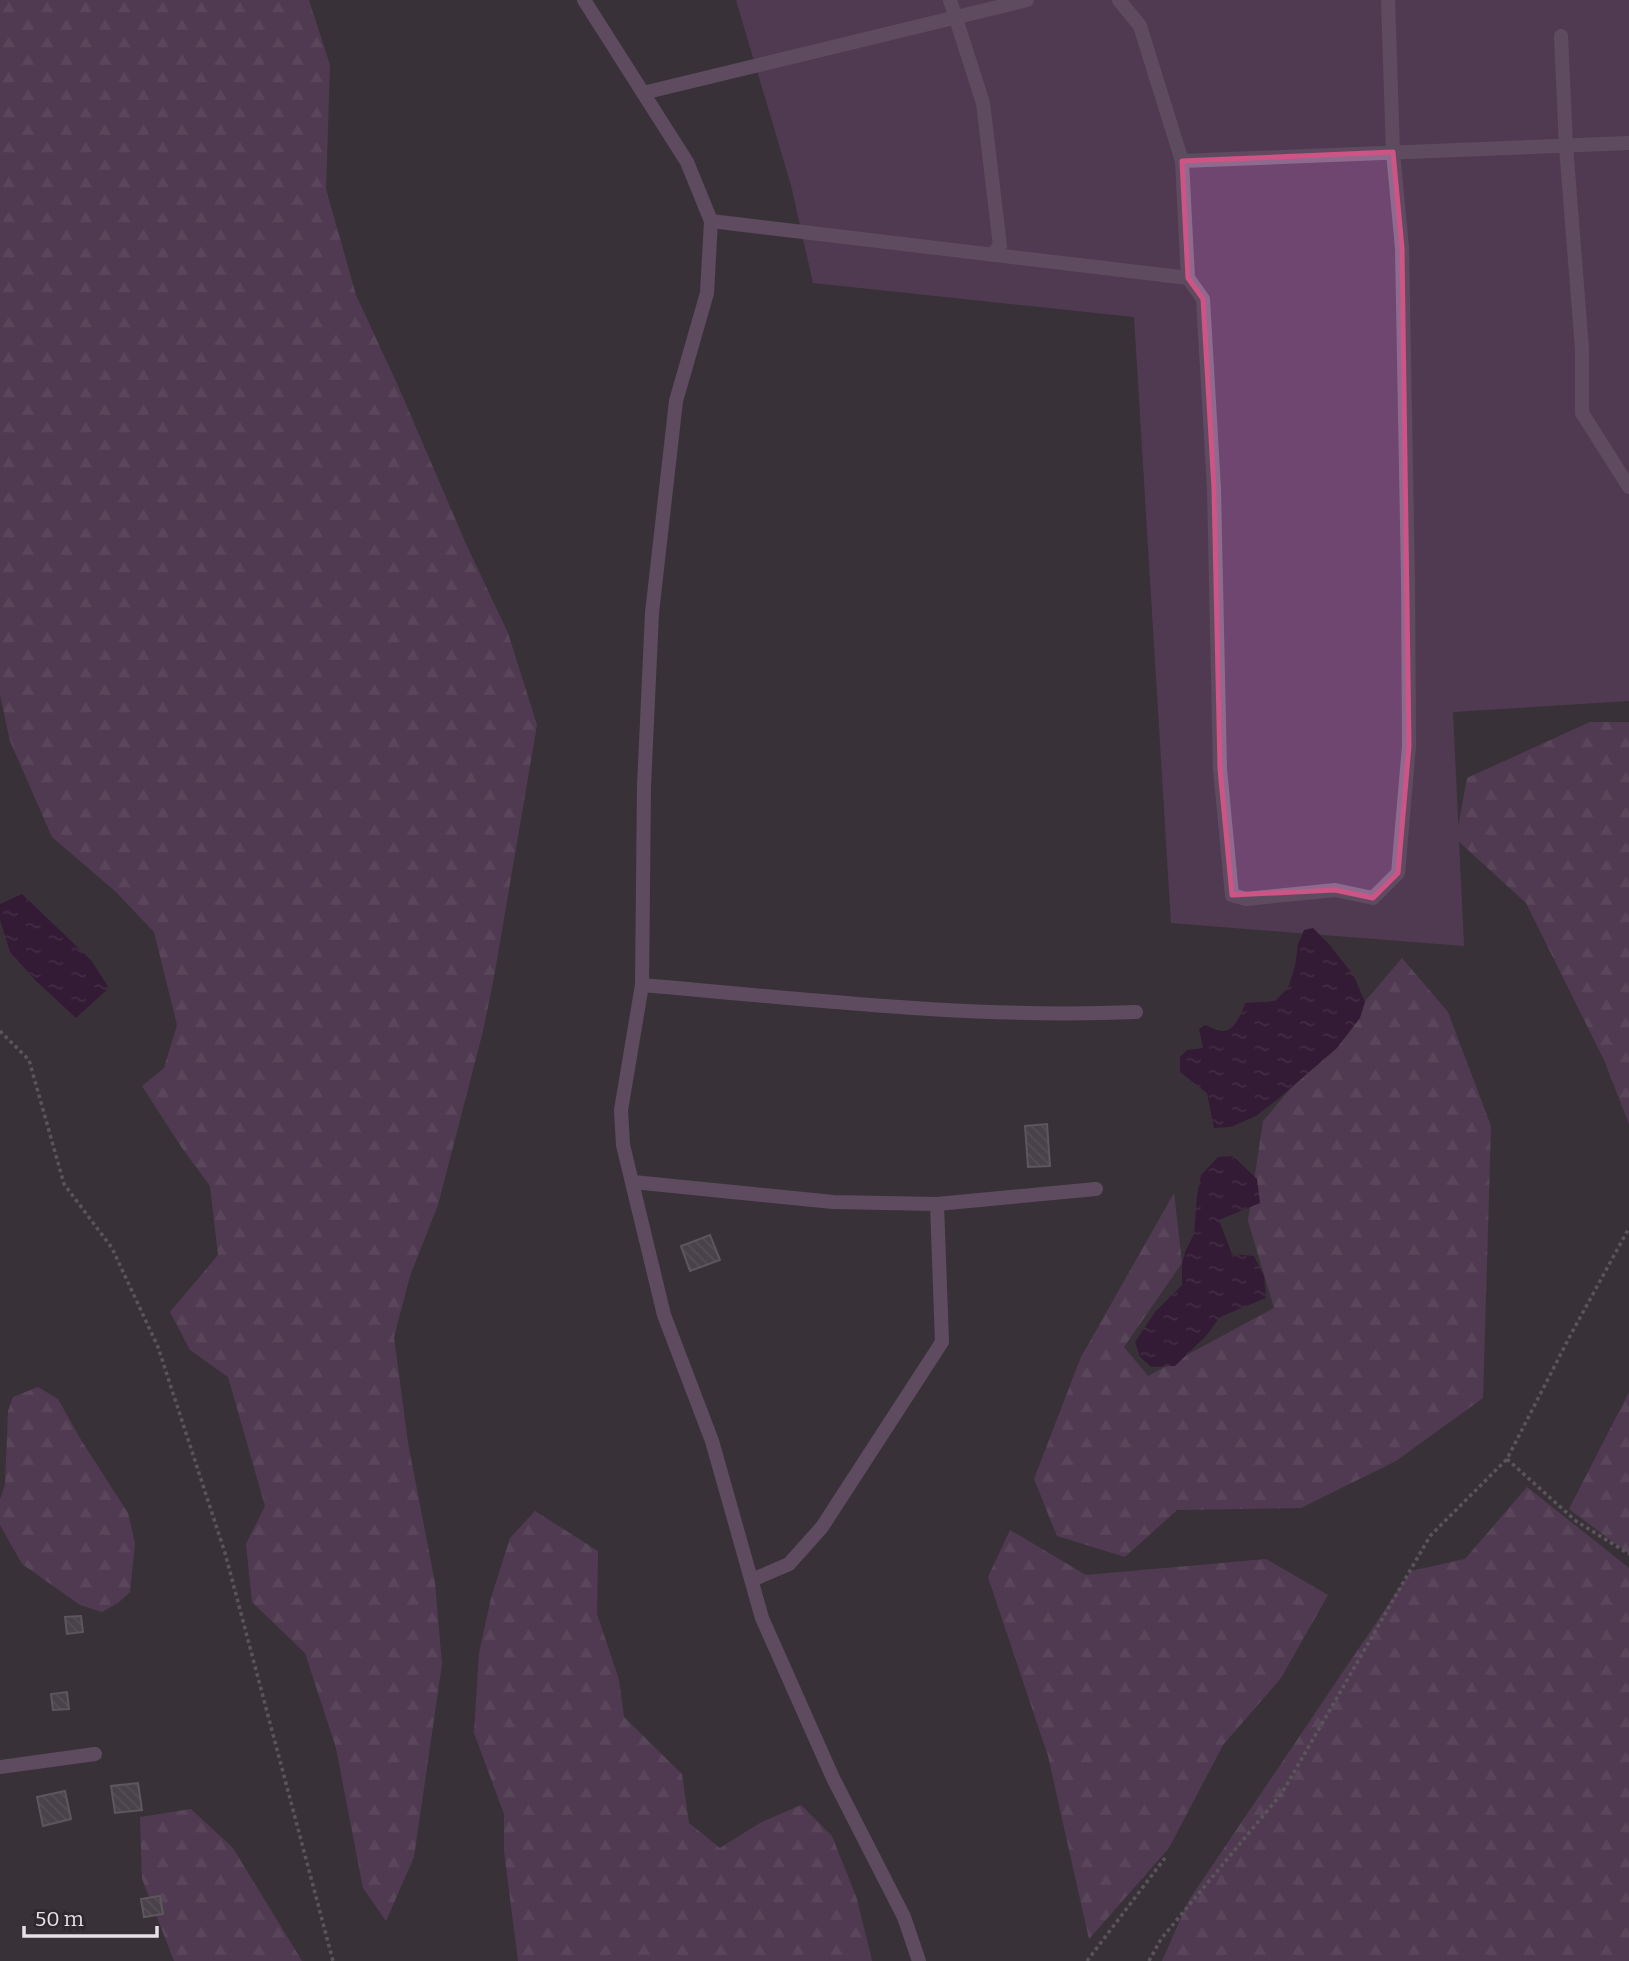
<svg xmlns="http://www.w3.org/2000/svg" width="1629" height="1961" font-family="Bitter,serif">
<defs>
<pattern id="forest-firs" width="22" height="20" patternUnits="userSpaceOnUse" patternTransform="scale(1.75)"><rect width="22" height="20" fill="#6e466f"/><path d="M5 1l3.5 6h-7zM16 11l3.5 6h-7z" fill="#836084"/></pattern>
<pattern id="water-ripples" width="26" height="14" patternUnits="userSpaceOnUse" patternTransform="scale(1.75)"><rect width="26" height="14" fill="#2f0231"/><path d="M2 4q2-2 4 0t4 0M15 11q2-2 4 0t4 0" fill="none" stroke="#4d274f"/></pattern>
<pattern id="building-back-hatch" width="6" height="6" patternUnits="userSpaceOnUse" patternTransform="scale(1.75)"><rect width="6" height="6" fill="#5f585f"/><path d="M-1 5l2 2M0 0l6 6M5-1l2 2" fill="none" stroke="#767076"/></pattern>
</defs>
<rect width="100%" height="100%" fill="#393239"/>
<path fill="url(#forest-firs)" d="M0,0H309L330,65L326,189L356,295L399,388L466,544L508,633L537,725L494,977L483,1031L438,1205L410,1276L394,1337L408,1443L435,1583L442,1664L414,1857L386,1921L363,1888L336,1748L305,1653L252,1602L246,1544L265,1506L228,1377L190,1350L170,1312L218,1255L210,1186L182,1148L142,1086L164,1068L177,1025L154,932L115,891L52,837L10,741L0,695Z
M1590,722H1629V1124L1604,1060L1526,903L1456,839L1467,778Z
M1402,958L1448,1012L1491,1126L1483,1398L1396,1461L1301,1508L1177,1510L1125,1557L1057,1536L1034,1479L1081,1357L1174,1193L1182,1263L1124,1347L1148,1376L1274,1308L1248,1221L1263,1121Z
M38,1387L58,1399L81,1440L128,1513L135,1543L130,1592L118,1603L102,1612L80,1605L22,1564L0,1525V1499L5,1485L8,1411L13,1397Z
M1629,1392V1554L1569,1509Z
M1527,1487L1629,1568V1961H1162L1189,1900L1411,1571L1465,1559Z
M535,1511L598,1551L597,1614L619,1680L624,1717L682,1774L689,1823L720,1848L760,1823L801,1805L832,1836L857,1899L872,1961H518L504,1851V1814L474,1733L479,1653L491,1598L510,1538Z
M1010,1530L1086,1575L1266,1559L1328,1595L1281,1678L1223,1745L1169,1848L1089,1939L1048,1756L988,1577Z
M191,1809L233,1848L302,1961H174L142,1879L140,1817Z"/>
<path fill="#6e466f" d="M736,0H1629V701L1453,712L1464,946L1171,923L1134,317L813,283L791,185Z"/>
<path fill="url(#water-ripples)" d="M22,894L91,960L109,988L76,1018L36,981L10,952L0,920V904Z
M1313,928L1329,944L1354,976L1365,1002L1360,1018L1337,1048L1278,1099L1256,1116L1231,1127L1214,1128L1207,1093L1180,1072V1057L1187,1050L1203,1048L1199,1029L1205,1025C1210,1027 1218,1031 1223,1031C1235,1031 1242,1012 1245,1003L1275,1001L1288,988L1295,966L1298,944L1304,930Z
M1233,1156L1257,1179L1260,1203L1219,1220L1232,1254L1254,1256L1264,1276L1266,1298L1220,1317L1207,1335L1175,1366L1151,1367L1140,1357L1135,1342L1155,1312L1182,1285V1263L1186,1250L1194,1234L1197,1195L1201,1175L1218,1157Z"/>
<path fill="url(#building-back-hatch)" stroke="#8c838b" stroke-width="2" d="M1047,1124L1050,1166L1028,1167L1025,1126Z
M710,1235L720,1260L690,1271L681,1246Z
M81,1616L83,1632L67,1634L65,1617Z
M67,1692L69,1709L53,1710L51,1694Z
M138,1783L142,1810L115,1813L111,1786Z
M65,1791L71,1819L43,1826L37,1797Z
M160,1896L163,1914L144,1917L141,1899Z"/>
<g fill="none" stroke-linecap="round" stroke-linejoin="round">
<path stroke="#868086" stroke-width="3.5" stroke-dasharray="3.5 3.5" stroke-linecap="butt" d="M0,1031L29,1060L64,1184L112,1248L158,1347L225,1553L333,1961
M1507,1459L1576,1521L1629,1554
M1087,1961L1165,1858
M1149,1961L1161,1939L1282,1793L1430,1536L1507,1459L1570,1336L1629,1228"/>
<path stroke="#8f6a8f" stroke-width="14" d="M584,0L687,162L711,221L707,293L676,401L652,613L644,786L642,985L621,1110L623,1145L664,1315L712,1441L762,1618L833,1778L904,1917L919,1961
M950,0L983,103L1000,246L992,255
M1119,0L1140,26L1182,161L1188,278L1203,299L1214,489L1220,769L1232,895L1246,899L1335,890L1373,898L1398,873L1409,746L1408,580L1402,248L1393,152L1388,0
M1561,36L1566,146L1582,349V413L1629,487
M643,93L1027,0
M1182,161L1629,143
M711,221L1188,278
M642,985C806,999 970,1019 1136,1012
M633,1182L833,1202L937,1204L1096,1189
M752,1580L789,1564L822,1527L942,1342L937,1204
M0,1767L95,1754"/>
</g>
<path d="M0 0H1629V1961H0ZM1393,152L1402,248L1409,746L1398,873L1373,898L1335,890L1232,895L1220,769L1214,489L1203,299L1188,278L1182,161Z" fill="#393239" fill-opacity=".55" fill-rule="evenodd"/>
<path fill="none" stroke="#cd5485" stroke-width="5" stroke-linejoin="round" d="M1393,152L1402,248L1409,746L1398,873L1373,898L1335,890L1232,895L1220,769L1214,489L1203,299L1188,278L1182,161Z"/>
<path d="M24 1926v10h133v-10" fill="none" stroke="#e6e1e6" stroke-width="3.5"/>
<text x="35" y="1926" font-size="21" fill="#e6e1e6" stroke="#2f282f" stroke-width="5" paint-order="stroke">50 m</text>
</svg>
